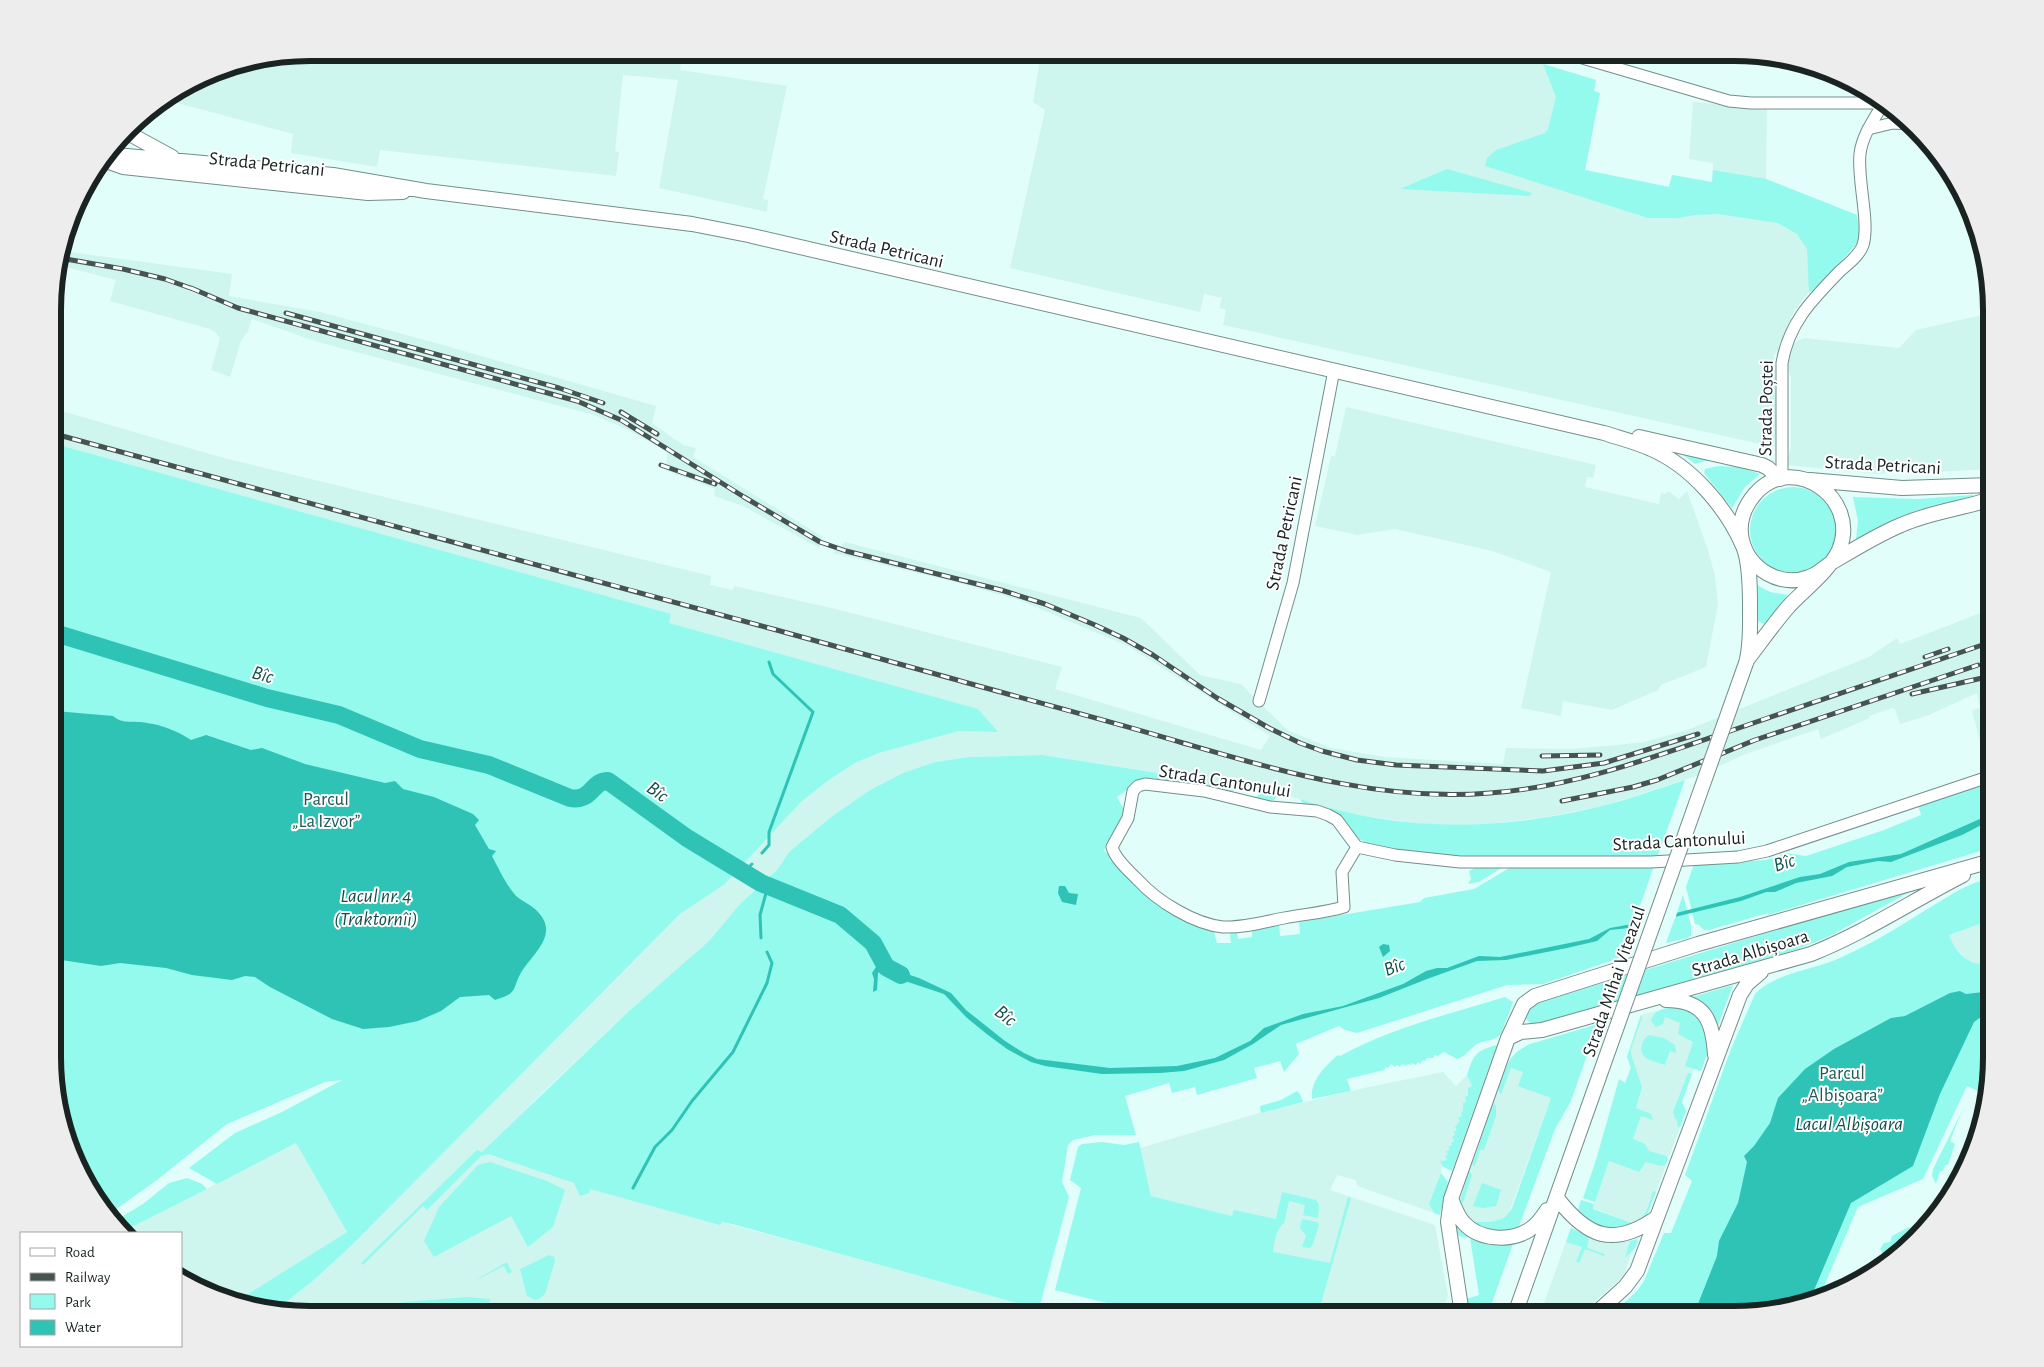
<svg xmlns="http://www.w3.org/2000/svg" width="2044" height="1367" font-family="'Alegreya Sans',sans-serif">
<rect width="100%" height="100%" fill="#e2fefa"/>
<path fill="#cff5ef" d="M310,53H682L680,70L787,86L763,199L768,200L767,212L659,188L678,80L623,75L615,151L619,152L616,176L380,150L377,167L291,153L293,134L166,100L212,72Z
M1041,53H1240L1251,59L1253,53H1550L1544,64L1596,80L1594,91L1600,93L1585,170L1669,187L1672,175L1712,182L1713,163L1689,159L1693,102L1767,108L1766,179L1857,215L1858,242L1816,290L1809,292L1794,311L1781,346L1774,355L1777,424L1774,447L1223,325L1226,310L1219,308L1222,298L1204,294L1200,312L1010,268L1045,110L1033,102Z
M63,251L232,274L229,296L320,312L436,343L656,406L652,423L683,445L696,448L693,457L823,537L819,548L743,506L714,496L715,489L665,470L668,452L626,429L594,415L318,342L252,319L248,331L241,341L230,377L211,370L220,338L216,333L210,329L110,301L116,280L58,265Z
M1991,313V469L1920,473L1919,471H1896L1878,474L1786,465L1791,448V377L1786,363L1790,351L1797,341L1804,338L1899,348L1916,330Z
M1346,407L1596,465L1593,478L1587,477L1585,487L1659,504L1661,493L1666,494L1668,491L1679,499L1687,491L1708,550L1715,576L1718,604L1706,667L1661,685L1658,690L1612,710L1563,701L1561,716L1521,708L1551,572L1492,551L1395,529L1357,535L1315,526L1331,456H1335Z
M55,409L220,457L711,576L710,585L733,590L734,586L840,610L1062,667L1055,689L1261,750L1270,736L1128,646L1019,600L955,582L833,553L845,542L1141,618L1200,675L1241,684L1283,726L1289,731L1331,748L1385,757L1503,764L1506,748L1571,749L1617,745L1644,742L1687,730L1869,657L1897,638L1900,644L1991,609V751L1983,753L1972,710L1980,708L1977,693L1929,715L1900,724L1895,709L1892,708L1869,716L1870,718L1821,739L1818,729L1743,755L1703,774L1603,806L1541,818L1470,826H1435L1350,814L1300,799L1235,785L1042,755L970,757L935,762L903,773L870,790L831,817L789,852L778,869L765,881L743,865L801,802L829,780L855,763L879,753L959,731L997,732L55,455Z
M736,873L759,886L740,904L709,941L629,1011L541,1094L483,1153L590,1186L1060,1314H310L277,1309L314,1280L352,1245L680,914L725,884Z
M1991,920V966L1988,963L1981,965L1968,961L1952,944L1949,935Z
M1680,1005L1690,1008L1701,1071L1694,1069L1682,1102L1686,1111L1656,1192L1644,1217L1638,1222L1632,1223L1592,1208L1609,1161L1639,1172L1613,1153L1625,1083L1631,1067L1627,1057L1641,1015Z
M1511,1068L1523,1072L1551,1098L1509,1213L1496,1222L1470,1223L1459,1205L1460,1201L1462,1202L1471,1171L1469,1170L1472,1165H1475L1480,1150L1496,1105L1493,1104L1498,1090L1500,1094Z
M1443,1072L1456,1086L1467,1075L1472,1086L1447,1160L1440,1161L1442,1166L1441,1173L1429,1204L1434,1213L1360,1187L1357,1185L1356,1180L1337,1175L1330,1190L1435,1225L1448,1296L1443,1314H1223L1234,1210L1232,1216L1151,1196L1140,1148L1259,1113L1364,1088Z
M296,1143L347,1232L235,1302L228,1301L181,1278V1233L122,1232Z
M1571,1228L1600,1241L1623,1242L1638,1239V1242L1631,1254L1624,1276L1580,1314H1540Z"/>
<path fill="#94faed" d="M1543,64L1596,80L1594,91L1600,93L1585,170L1669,187L1672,175L1712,182L1713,170L1766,179L1857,215L1860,233L1858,242L1816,290L1809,292L1807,249L1797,234L1778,223L1718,214L1695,215L1678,218H1648L1485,166L1487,158L1496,150L1545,133L1548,129L1556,97Z
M1447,169L1532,193L1530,196L1400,189Z
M55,444L671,614L669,623L978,709L998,732L959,731L879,753L855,763L829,780L801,802L725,884L680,914L352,1245L314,1280L277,1309L235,1302L347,1232L296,1143L217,1184L189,1168L235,1133L282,1112L342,1080L325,1082L227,1124L157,1180L108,1215L87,1186L59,1103L60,1052L55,1051Z
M1677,450L1712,459L1695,464Z
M1718,466L1739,467L1760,474L1745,487L1732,508L1704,473L1705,469Z
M1750 530a43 43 0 1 1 86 0a43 43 0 1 1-86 0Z
M1973,495V498C1943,502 1918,508 1890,521C1880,526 1868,537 1856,539L1858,521L1853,497L1918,499Z
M1757,585L1770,592L1788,595L1764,624L1758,621Z
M1042,755L1235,785L1233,792L1193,784L1183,786L1167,784L1154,778L1137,783L1117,797C1119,801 1123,807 1125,811C1127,820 1114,837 1107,842L1104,851L1115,860L1137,887L1197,923V927L1214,932L1217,943H1231L1230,933L1237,932L1238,939L1252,937V930L1256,927L1279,922L1280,936L1300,934L1299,922L1420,902L1424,898L1474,889L1511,867L1654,866L1622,957L1543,984L1507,985L1357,1033L1345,1030L1339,1026L1296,1044L1299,1054L1284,1072L1280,1061L1254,1068L1257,1078L1197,1095L1195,1087L1172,1093L1169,1083L1125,1096L1136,1135H1095L1073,1140L1068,1145L1062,1182L1069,1197L1039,1309L732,1224L722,1222L720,1225L590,1189L589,1193L580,1196L574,1183L488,1154L481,1156L427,1210L423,1206L363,1265L361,1263L477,1150L482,1152L629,1011L709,941L740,904L778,869L789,852L831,817L870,790L903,773L935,762L970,757Z
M1991,779V848L1768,915V913L1709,930H1704L1699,925L1695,924L1686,887L1694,864L1766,860L1786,853L1806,856L1884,830L1921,815L1918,805Z
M1685,780L1657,858L1453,857L1406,851L1368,844L1305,807L1300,799C1401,833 1499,831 1602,806C1630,799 1657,789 1685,780Z
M1259,792L1278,796L1271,802L1256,800Z
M1477,867H1503L1479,882L1468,884L1471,879L1469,871Z
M1991,878V920L1949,935C1955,951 1969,968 1988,963L1991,966L1990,1080L1987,1087L1980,1092L1967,1086L1923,1179L1858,1207L1819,1298C1760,1322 1676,1314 1612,1314L1637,1291L1644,1281L1664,1233H1671L1692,1181L1685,1175L1731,1049L1755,994C1774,973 1817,969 1842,957C1883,939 1921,912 1959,890L1974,883Z
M1910,889L1911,891L1828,937L1795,950L1537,1025H1532L1526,1019L1527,1011L1537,1003Z
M1683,895L1691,925V935L1688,938L1666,943Z
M1733,985L1717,1028L1689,998Z
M1505,997L1513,1002L1501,1034C1495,1041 1485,1040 1477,1044C1469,1049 1467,1056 1457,1059L1444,1052L1438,1056L1435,1055L1433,1058H1427L1425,1061L1423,1060L1420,1064L1418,1062L1416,1065L1412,1063L1411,1065L1408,1064L1406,1066L1402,1064L1400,1067L1397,1065L1395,1067L1391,1064L1388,1068L1386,1067L1384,1070L1347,1079L1351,1091L1312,1099C1310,1081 1325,1066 1338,1055L1340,1056C1391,1028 1449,1014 1505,997Z
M1680,1005L1701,1017L1710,1046L1701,1071L1685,1066L1693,1042L1678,1034L1680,1023L1665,1017L1663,1024L1656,1027L1651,1021C1654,1008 1669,1008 1680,1005Z
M1641,1015L1642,1018L1631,1049V1054L1642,1087L1636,1108L1651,1114L1653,1120L1641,1116L1633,1139L1645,1144L1649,1151L1666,1156L1668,1159L1665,1165L1661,1166L1646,1162L1639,1172L1609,1161L1595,1202L1583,1198L1596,1160L1619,1079L1625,1083L1631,1068L1627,1057Z
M1598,1024L1571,1101L1555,1129L1518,1229C1502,1235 1487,1231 1473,1222C1489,1222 1503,1224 1512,1208L1551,1098L1518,1086L1523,1072L1511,1068L1501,1095L1498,1090C1506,1068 1507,1054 1530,1044Z
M1649,1035L1664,1038L1675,1045L1676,1053L1670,1051L1665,1065C1660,1063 1649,1061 1645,1057C1637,1050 1643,1039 1649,1035Z
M1497,1045L1452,1171L1442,1166L1440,1161L1447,1160L1445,1156L1448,1154L1446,1151L1450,1150L1448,1147L1452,1145L1451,1143L1454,1141L1452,1137L1455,1135L1454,1132L1457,1130L1455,1127L1460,1121L1458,1118L1462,1116L1461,1112L1463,1111V1103L1466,1102L1465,1097L1468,1096V1088L1472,1086L1467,1075C1474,1054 1475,1051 1497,1045Z
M1688,1073L1692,1074L1682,1102L1686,1111L1680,1127H1678L1677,1120L1675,1118L1673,1112Z
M1297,1091L1300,1094L1303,1102L1261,1113L1260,1106L1281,1100Z
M1493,1104L1496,1105V1116L1484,1150H1480L1475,1166L1472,1165Z
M1962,1111L1950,1141L1955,1144L1948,1165H1945L1943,1171H1940L1936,1184L1932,1176L1933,1169Z
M1102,1142L1124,1145L1139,1142L1151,1196L1232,1216L1234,1210L1276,1219L1282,1192L1316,1200L1319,1205L1318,1218L1303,1215L1305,1205L1289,1201L1284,1223C1276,1229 1274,1243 1273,1252L1330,1263L1348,1197L1351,1198L1318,1314H1150L1055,1290L1081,1188L1070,1180L1078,1147L1082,1144Z
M490,1162L547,1181L565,1190L553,1227L528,1247L511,1216L434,1257L424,1241L439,1207L478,1165Z
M1469,1170L1472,1175L1463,1203L1460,1201Z
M1441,1173L1448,1182L1440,1215L1434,1213L1429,1204Z
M187,1178L202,1184L207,1189L122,1232L113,1222L143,1204L169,1183Z
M1482,1183L1501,1190L1496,1206L1483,1208L1473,1206Z
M1653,1191L1656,1192L1646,1218L1640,1223L1609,1230L1576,1216L1581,1200L1594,1204L1593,1209L1632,1223C1647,1220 1649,1203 1653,1191Z
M1302,1219L1317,1222L1319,1225L1313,1244L1310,1248L1302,1247L1306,1236L1300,1228Z
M1921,1221L1925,1226L1917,1235L1893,1246L1885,1264L1869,1275L1874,1261L1881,1257L1882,1252L1880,1249L1884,1243L1890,1242L1892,1236L1909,1227L1911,1230L1915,1228L1914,1225Z
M1456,1226L1472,1236L1488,1242L1513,1244L1488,1314H1467L1466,1299L1479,1295L1470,1238L1459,1236L1454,1228Z
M1571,1228L1589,1237L1587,1248L1605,1254L1604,1256L1585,1249L1579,1263L1576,1262L1582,1247L1566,1242Z
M1638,1239L1636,1247L1625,1258L1630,1241Z
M549,1255L554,1257L555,1261L545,1294L539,1299L535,1300L527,1296L520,1269Z
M507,1262L512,1272L508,1274L504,1266L472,1282Z
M467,1297L490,1299L489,1306L516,1312L515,1314C506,1314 497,1315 488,1314C472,1313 458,1307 442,1307C412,1306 383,1314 353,1314L356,1310L406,1302Z"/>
<path fill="#2ec3b5" d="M55,711L113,716C123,725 134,720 147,723C163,725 177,731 191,740L206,735L251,750L262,748L305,764L385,783L395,781L403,789L434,797L473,814L479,820L475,825L489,849L496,851L492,856C500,871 505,883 516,896C522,901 529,904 535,909C559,931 539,948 524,968C511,986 521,993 495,1000L489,995L460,997L441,1011L418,1021L389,1027L363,1029L332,1019L270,987L255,977L245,976L232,980L192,975L166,968L120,963L101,966L55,959Z
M1991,814V820L1962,835L1891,862L1878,861L1847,867L1832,876L1796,883L1775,892H1766L1741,901L1629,928L1610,930L1597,941L1567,948L1506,960L1477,961L1427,979L1379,998L1281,1025L1253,1044L1224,1060L1184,1071L1160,1073L1102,1074L1045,1066L1031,1062L1007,1049L988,1035L967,1018L944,994L887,975L882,970L878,973L877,990L873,992L874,979L872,973L876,967L883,963L889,968L919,978L951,993L966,1010L1005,1041L1024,1053L1037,1059L1110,1068L1177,1066L1215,1058L1250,1041L1264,1028L1278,1023L1303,1014L1343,1006L1403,984L1426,971L1437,968H1447L1479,956L1500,957L1589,939L1610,928L1632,924L1740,897L1800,877L1820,874L1849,862L1901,854Z
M1059,886H1065L1069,893L1078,894L1076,905L1062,902L1058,893Z
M1383,944L1389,945L1390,951L1383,957L1379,947Z
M1960,991L1966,994L1984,992L1991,1010L1974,1022L1940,1094L1913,1166L1851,1203L1809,1302C1775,1317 1730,1314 1694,1314L1717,1256L1719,1241L1738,1203L1747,1162L1744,1156L1754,1146L1770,1123L1778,1098L1805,1069L1834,1049L1891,1018L1905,1016L1950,993Z"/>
<path fill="#e2fefa" d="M1678,910L1675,919L1632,930L1635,921Z"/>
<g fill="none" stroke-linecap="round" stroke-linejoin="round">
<path stroke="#2ec3b5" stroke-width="3" d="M762,853L769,845V832L813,712L773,674L769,662
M743,873L752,864
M761,938L760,915L768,886
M633,1188L655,1147L672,1130L692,1101L733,1052L767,983L772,963L767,952"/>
<path stroke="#2ec3b5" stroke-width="18" d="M55,633L267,698L339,715L420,749L489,765L570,798C592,802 591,781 608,781L687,838L761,883L840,915L873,943L886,967L901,975"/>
<defs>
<path id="minor" d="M1572,55L1729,101L1751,103H1884L1887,104
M1868,129L1893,123L1909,124
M1782,479V363C1789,322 1813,299 1840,271C1848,264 1859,256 1863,245C1870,223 1857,179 1860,154C1862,135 1875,118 1884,102
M1259,701L1293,583L1334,370
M1357,847L1342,872L1344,907C1324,913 1304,914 1284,918C1264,922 1243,928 1223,927C1194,924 1157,901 1138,880C1129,871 1115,859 1112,847L1128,818L1133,791L1138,786L1145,784L1204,791L1270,807L1317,811L1328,815L1337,820L1357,847L1395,855L1460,862H1651L1738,857L1767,851L1991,776"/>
<path id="major" d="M128,133L172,157
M109,157L127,156L333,175L426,191L692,224L748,235L1604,433C1619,438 1636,442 1651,449C1691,466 1726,507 1743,546C1750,562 1750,589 1750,606C1750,624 1751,646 1746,663
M106,161L123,167L368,193L403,192
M1639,437L1762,465L1768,468L1780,479
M1810,480L1902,488L1991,485
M1747,660C1761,642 1774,623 1789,606C1804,590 1830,570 1839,550C1861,498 1792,451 1755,494C1744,507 1738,523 1742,540C1749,569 1780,588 1809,577C1818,574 1823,568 1831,563C1853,550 1877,535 1901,525C1930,512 1961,509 1991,499
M1666,1000C1705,1000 1713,1021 1715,1055
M1508,1038L1521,1032L1542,1030L1811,954C1864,933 1912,901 1963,875
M1557,1198C1587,1237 1613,1248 1656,1218
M1451,1199C1455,1207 1457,1216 1464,1223C1479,1240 1510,1242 1529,1230C1537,1225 1542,1218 1547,1210
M1462,1314L1448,1222L1451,1199L1508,1038L1524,1004L1535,996L1698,944L1991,861
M1515,1314L1588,1108
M1595,1314L1625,1287L1637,1271L1740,995L1747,984L1761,972"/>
</defs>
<use href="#minor" stroke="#748e8a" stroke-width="13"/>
<use href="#major" stroke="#748e8a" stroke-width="16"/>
<use href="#minor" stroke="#fff" stroke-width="11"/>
<use href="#major" stroke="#fff" stroke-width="14"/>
<defs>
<path id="rail" d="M60,258L123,269L165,279L196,290
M191,288L238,308L577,401L621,420L744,497L820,542L846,551L1001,590L1045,604L1095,625L1123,638L1153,655L1217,698L1269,728L1300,743L1322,751L1357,760L1396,765L1543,771L1604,763L1698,734
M286,313L559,388L603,403
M621,412L657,434
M55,434C353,515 652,595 950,678C1028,700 1106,720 1183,743C1284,772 1384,802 1490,793C1574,787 1654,757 1733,730C1819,700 1905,671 1991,642
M661,465L715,484
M1925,657L1948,649
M1912,694L1991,676
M1542,756L1600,755
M1562,801L1633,787L1657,780L1755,740L1978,665"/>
</defs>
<use href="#rail" stroke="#455351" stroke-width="5"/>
<use href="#rail" stroke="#fff" stroke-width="3" stroke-dasharray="9" stroke-linecap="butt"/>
<defs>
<path id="major-bridge" d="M1588,1108L1746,663"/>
</defs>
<use href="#major-bridge" stroke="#748e8a" stroke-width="16" stroke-linecap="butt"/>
<use href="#major-bridge" stroke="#fff" stroke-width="14"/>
</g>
<g text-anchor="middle" stroke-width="4" stroke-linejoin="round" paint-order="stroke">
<g font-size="19" fill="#192422" stroke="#fff">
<text transform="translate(267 163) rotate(6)" y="7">Strada Petricani</text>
<text transform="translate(887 248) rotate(13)" y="7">Strada Petricani</text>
<text transform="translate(1765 408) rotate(-89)" y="7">Strada Poștei</text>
<text transform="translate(1883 464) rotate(3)" y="7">Strada Petricani</text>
<text transform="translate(1283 533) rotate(-78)" y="7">Strada Petricani</text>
<text transform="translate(1225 780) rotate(9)" y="7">Strada Cantonului</text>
<text transform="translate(1679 840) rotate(-3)" y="7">Strada Cantonului</text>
<text transform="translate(1750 952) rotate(-17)" y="7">Strada Albișoara</text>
<text transform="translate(1613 981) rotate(-71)" y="7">Strada Mihai Viteazul</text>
</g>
<g font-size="19" fill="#215a54" stroke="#fff">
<text x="326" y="805">Parcul<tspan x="326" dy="22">„La Izvor”</tspan></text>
<text x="1842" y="1079">Parcul<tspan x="1842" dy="22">„Albișoara”</tspan></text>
</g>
<g font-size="20" font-style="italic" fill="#134f49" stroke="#fff">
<text transform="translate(263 674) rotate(16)" y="7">Bîc</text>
<text transform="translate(658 791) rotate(36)" y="7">Bîc</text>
<text transform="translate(1784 862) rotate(-17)" y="7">Bîc</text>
<text x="376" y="902">Lacul nr. 4<tspan x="376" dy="23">(Traktornîi)</tspan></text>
<text transform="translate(1394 966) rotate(-20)" y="7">Bîc</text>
<text transform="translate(1006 1015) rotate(39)" y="7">Bîc</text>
<text x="1849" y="1130">Lacul Albișoara</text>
</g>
</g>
<path d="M0 0H2044V1367H0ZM310 61H1734A249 249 0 0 1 1983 310V1057A249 249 0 0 1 1734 1306H310A249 249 0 0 1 61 1057V310A249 249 0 0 1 310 61Z" fill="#ededed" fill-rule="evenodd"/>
<path fill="none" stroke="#192422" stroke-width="6" d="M310 61H1734A249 249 0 0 1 1983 310V1057A249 249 0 0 1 1734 1306H310A249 249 0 0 1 61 1057V310A249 249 0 0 1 310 61Z"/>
<rect x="20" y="1232" width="162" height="115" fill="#ffffff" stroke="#a3a7a7"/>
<rect x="30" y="1248" width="25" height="8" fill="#ffffff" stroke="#a3a7a7"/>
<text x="65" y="1257" font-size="15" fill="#192422">Road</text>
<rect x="30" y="1273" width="25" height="8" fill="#455351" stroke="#a3a7a7"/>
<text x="65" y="1282" font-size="15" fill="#192422">Railway</text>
<rect x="30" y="1294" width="25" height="15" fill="#94faed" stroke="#a3a7a7"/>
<text x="65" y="1307" font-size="15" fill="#192422">Park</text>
<rect x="30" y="1320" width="25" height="15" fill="#2ec3b5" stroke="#a3a7a7"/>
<text x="65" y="1332" font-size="15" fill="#192422">Water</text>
</svg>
